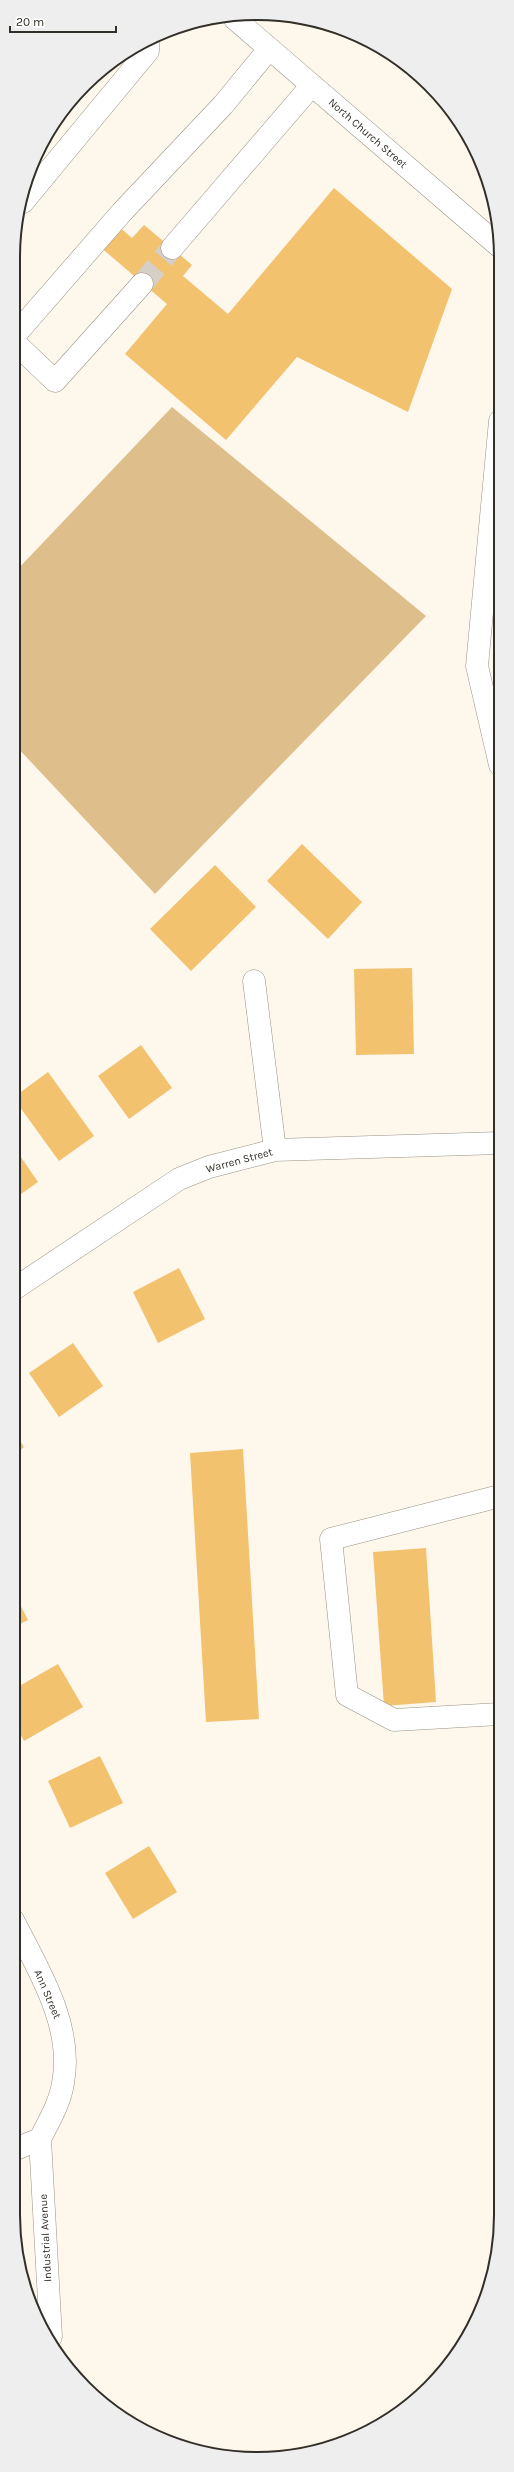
<svg xmlns="http://www.w3.org/2000/svg" width="514" height="2472" font-family="Karla,sans-serif">
<rect width="100%" height="100%" fill="#fef7ec"/>
<path fill="#debf8b" d="M172,407L426,616L155,894L15,745V572Z"/>
<path fill="#f2c26e" d="M334,188L452,289L408,412L297,357L226,440L125,354L167,304L99,246L117,225L132,238L144,225L192,265L183,276L228,314Z
M302,844L362,902L328,939L267,881Z
M215,865L256,907L191,971L150,929Z
M412,968L414,1054L356,1055L354,969Z
M141,1045L172,1088L129,1119L98,1076Z
M48,1072L94,1136L59,1161L14,1099V1097Z
M14,1147L38,1182L14,1199Z
M179,1268L205,1319L158,1343L133,1292Z
M73,1343L103,1386L59,1417L29,1373Z
M14,1431L24,1447L14,1455Z
M243,1449L259,1719L206,1722L190,1453Z
M426,1548L436,1702L384,1706L373,1552Z
M14,1593L28,1620L14,1627Z
M58,1664L83,1707L24,1741L14,1722V1689Z
M100,1756L123,1803L70,1828L48,1781Z
M149,1846L177,1892L133,1919L105,1873Z"/>
<g fill="none" stroke-linecap="round" stroke-linejoin="round">
<path stroke="#d5cfc5" stroke-width="22" stroke-dasharray="22 11" stroke-linecap="butt" d="M142,284L172,248"/>
<defs>
<path id="minor" d="M235,19L500,247
M23,202L148,51V44
M172,248L312,85
M15,335L122,212L223,105L269,49
M15,343L55,381L142,284
M500,765L477,666L500,421
M254,981L275,1150
M14,1289L179,1179L209,1167L275,1150L500,1143
M499,1714L394,1720L347,1695L331,1539L500,1496
M13,1920C38,1969 74,2026 63,2083C60,2103 49,2121 40,2139
M40,2139L51,2337
M13,2150L40,2139"/>
</defs>
<use href="#minor" stroke="#999285" stroke-width="23"/>
<use href="#minor" stroke="#fff" stroke-width="22"/>
</g>
<g text-anchor="middle" stroke-width="3" stroke-linejoin="round" paint-order="stroke">
<g font-size="11" fill="#322f29" stroke="#fff">
<text transform="translate(368 133) rotate(41)" y="4">North Church Street</text>
<text transform="translate(239 1160) rotate(-15)" y="4">Warren Street</text>
<text transform="translate(48 1994) rotate(67)" y="4">Ann Street</text>
<text transform="translate(45 2238) rotate(-93)" y="4">Industrial Avenue</text>
</g>
</g>
<path d="M0 0H514V2472H0ZM257 20H257A237 237 0 0 1 494 257V2215A237 237 0 0 1 257 2452H257A237 237 0 0 1 20 2215V257A237 237 0 0 1 257 20Z" fill="#efeeee" fill-rule="evenodd"/>
<path fill="none" stroke="#322f29" stroke-width="2" d="M257 20H257A237 237 0 0 1 494 257V2215A237 237 0 0 1 257 2452H257A237 237 0 0 1 20 2215V257A237 237 0 0 1 257 20Z"/>
<path d="M10 26v6h106v-6" fill="none" stroke="#322f29" stroke-width="2"/>
<text x="16" y="26" font-size="12" fill="#322f29" stroke="#ffffff" stroke-width="3" paint-order="stroke">20 m</text>
</svg>
